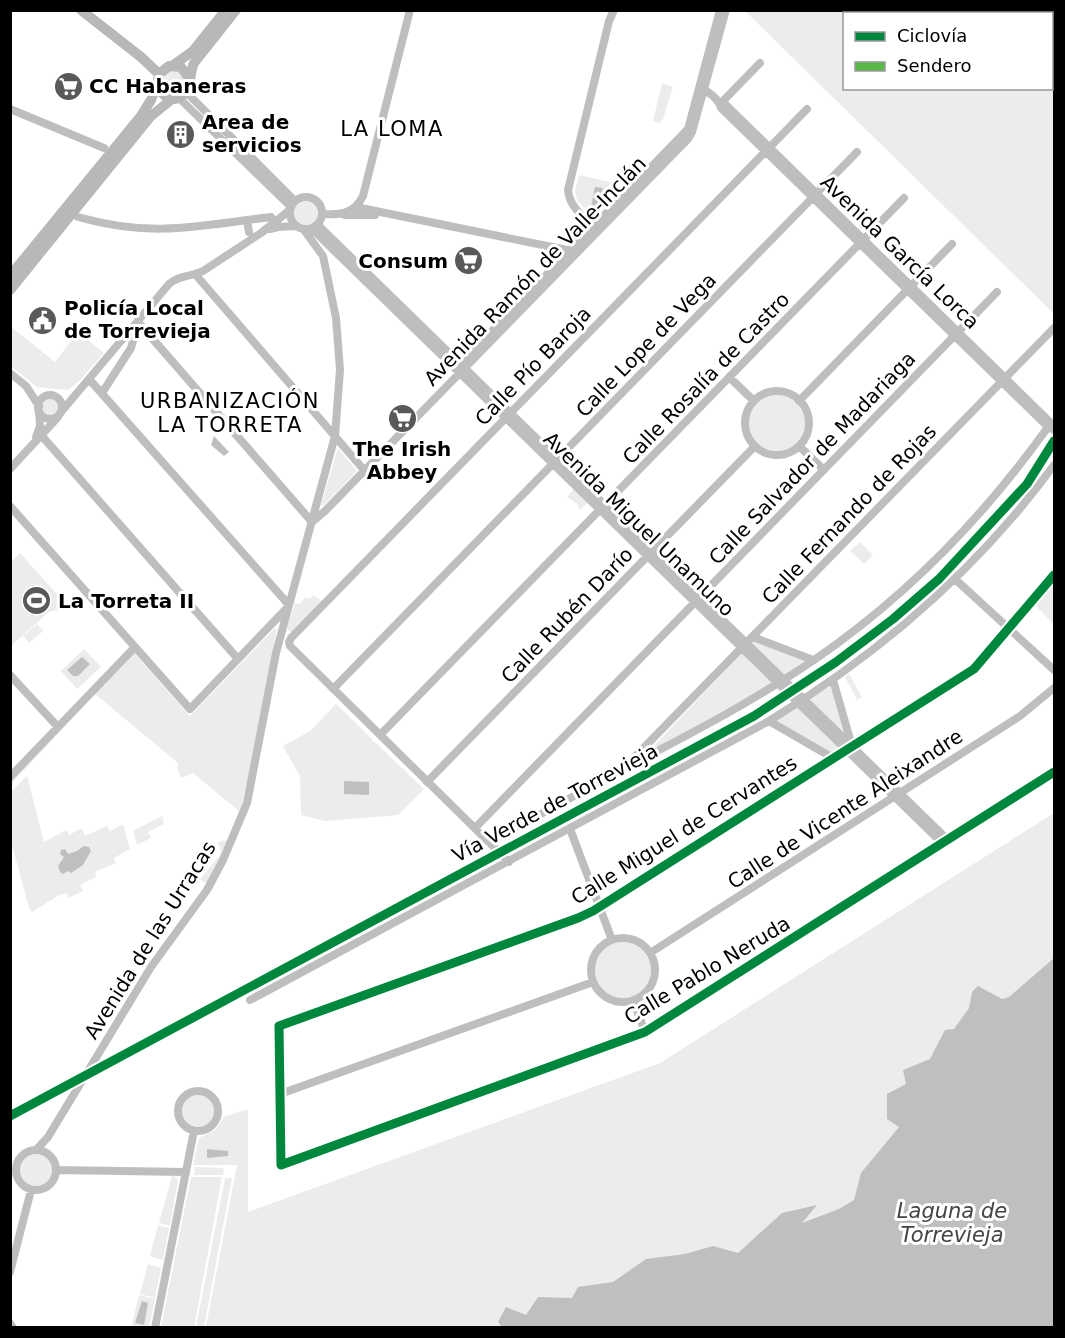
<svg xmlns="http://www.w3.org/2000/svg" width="1065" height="1338" font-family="'DejaVu Sans',sans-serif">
<rect width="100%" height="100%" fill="#fff"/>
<path fill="#ececec" d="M745,11H969L972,13L844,14V88H1050L1054,93V314Z
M161 82a12 12 0 1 1 24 0a12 12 0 1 1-24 0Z
M662,83L673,87L663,119L659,123L653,121Z
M579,175L610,182L603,209L601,211C591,213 578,207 576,196C574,190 578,181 579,175Z
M294 213a12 12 0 1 1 24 0a12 12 0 1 1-24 0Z
M10,326L55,362L78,332L104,353L81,379L68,390L37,387L11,366Z
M749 423a28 28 0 1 1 56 0a28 28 0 1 1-56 0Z
M42 407a9 9 0 1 1 18 0a9 9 0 1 1-18 0Z
M338,448L356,470V472L323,506L321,505Z
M574,489L588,503L580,510L577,504L567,497Z
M860,542L873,555L864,564L850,551Z
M20,553L65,603L57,610L49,612L11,646V562Z
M1054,580V624L1034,604Z
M313,595L322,601L292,632H290L287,628L295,603L300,604L305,597L310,599Z
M37,624L43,631L29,643L23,636Z
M275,628L277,629L251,768L240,812L193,773L181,778L177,767L178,763L95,694L11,784L10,781L96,690L134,653L190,716Z
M755,641L804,661L805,662L783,676L751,644Z
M84,649L101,667L77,689L61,671Z
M742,653L773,682V683L647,753Z
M849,674L862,697L857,700L845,677Z
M830,686H831L847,736L809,700Z
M336,704L372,739V741L377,744L424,789L398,815L325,821L301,815L300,776L283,746L310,731Z
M798,707L841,749L833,754L776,721Z
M27,776L44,842L66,830L69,835L82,828L85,836L107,826L110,831L123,824L130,849L114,858L116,863L95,872L96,877L80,885L83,891L68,898L67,893L59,895L32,912L29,908L11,841V811L12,807L10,793Z
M1054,813V1327H206L237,1165H193L199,1138L215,1130L224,1117L248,1109V1212L660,1063Z
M162,816L164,824L148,832L151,838L137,845L133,831Z
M228,840L207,882H203L200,879L219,856L221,851L218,842Z
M595 970a28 28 0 1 1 56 0a28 28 0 1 1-56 0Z
M182 1111a17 17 0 1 1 34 0a17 17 0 1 1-34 0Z
M20 1170a16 16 0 1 1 32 0a16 16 0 1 1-32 0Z
M195,1167L224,1168L223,1175H194Z
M172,1176L176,1177L178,1181L170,1226L159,1223Z
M191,1177H222L194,1327H161Z
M225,1178H232L204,1327H196Z
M158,1225L169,1228L163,1260L150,1256Z
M148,1264L161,1268L155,1298L140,1294Z
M139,1295L155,1299L149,1327L131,1328Z"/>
<path fill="#bfbfbf" d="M595,187L603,188L597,208L591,207Z
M214,436L229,452L224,456L211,445Z
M82,657L90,664L78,676H73L67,670Z
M344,781L369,782V795L344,794Z
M84,846L89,847L91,851L83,865L71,873L68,871L63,874L60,872L58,866L64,857L60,854L61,850L65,849L68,854L77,851Z
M1054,958V1327L503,1328L498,1322L506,1307L526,1315L538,1297L572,1298L578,1287L613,1282L646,1259L685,1254L713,1246L738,1253L782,1213L817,1205L802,1223L839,1209L854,1200L861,1173L899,1127L887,1119V1094L906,1084L903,1070L930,1059L945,1030L954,1029L969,1008L972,992L978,986L1002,999L1009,997Z
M207,1149L228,1151V1156L207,1158Z
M142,1301L148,1303L144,1325L135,1323Z"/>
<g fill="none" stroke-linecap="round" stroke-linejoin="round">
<path stroke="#bebebe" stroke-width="8" d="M978,10L981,14
M1001,14V10
M1052,38H1054
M1052,74H1054
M699,88C707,90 719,99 721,108L1048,427
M186,92L295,201
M179,98L291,207
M720,104H725L1051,423L1054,429
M720,104L760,63
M10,109L104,148
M290 213a16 16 0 1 1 32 0a16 16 0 1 1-32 0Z
M356,207L572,251
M323,214C341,215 354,214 363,196L410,10
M345,215H375
M78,217C141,235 184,229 247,220L249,232
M247,220L271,217
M318,225L949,841
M270,229L278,227L296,226
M312,229L943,844
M596,229C585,218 569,207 568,190L609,21L614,10
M195,274L364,470
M138,322L312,522
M460,364L688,129L720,10
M10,373L26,386L39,406
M729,377L754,401
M89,379L289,605
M745 423a32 32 0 1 1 64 0a32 32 0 1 1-64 0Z
M102,393L131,348L138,324
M38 407a12 12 0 1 1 24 0a12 12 0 1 1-24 0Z
M799,401L952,244
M61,412L169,284C179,275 191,277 203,271L261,233L290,210
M41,435L238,659
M36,437L40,426L39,411
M799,446L824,470
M10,469L58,417
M10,506L190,709L286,609
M312,522L325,511L688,139L692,132L726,10
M1054,575L974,669L593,911L578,918L279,1026L281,1165L645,1032L1054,772
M955,579L1054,670
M753,637L813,660
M291,638L807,109
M291,638L289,642L290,646L509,862
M10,675L58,727
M833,680L852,746
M333,689L857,152
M769,721L833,758
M380,735L904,198
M629,766C692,733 755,700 814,660C906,597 983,518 1048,427L1054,430
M10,777L135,647
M427,782L755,446
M475,828L997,292
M570,829L612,940
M489,842L622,770L1054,328
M591 970a32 32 0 1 1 64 0a32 32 0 1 1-64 0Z
M650,953L1020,716L1054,688
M250,1000L769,721C879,654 978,569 1054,465
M633,1000L645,1032
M178 1111a20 20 0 1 1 40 0a20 20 0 1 1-40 0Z
M280,1094L593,982
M37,1149L48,1137L151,967L207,890L223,860L247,803L276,653L335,436L340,370L336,318L323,256L304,230
M16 1170a20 20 0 1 1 40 0a20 20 0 1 1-40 0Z
M56,1170L186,1172
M10,1272L31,1190
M10,1323L13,1328
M155,1328L194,1131"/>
<path stroke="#b8b8b8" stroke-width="10" d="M81,10L141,57L159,74
M172,66L193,51L226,10
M189,78L181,67L169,66L159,74C154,89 168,107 183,95C192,88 189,73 194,63L236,10
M10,276L141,116L151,100L157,85
M10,290L150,117L172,99"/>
<path stroke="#58b947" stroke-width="8" stroke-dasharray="15 8" stroke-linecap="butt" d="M978,10L981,14
M1001,14V10
M1052,38H1054
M1052,74H1054"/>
<defs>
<path id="cycleway" d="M1054,575L974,669L593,911L578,918L279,1026L281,1165L645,1032L1054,772
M10,1116L754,716L836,662L893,619L939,579L1027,484L1054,441"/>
</defs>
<use href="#cycleway" stroke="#fff" stroke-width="13"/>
<use href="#cycleway" stroke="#00873e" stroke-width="9"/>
</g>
<defs>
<symbol id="supermarket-disc" viewBox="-11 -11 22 22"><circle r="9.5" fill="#595959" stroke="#fff"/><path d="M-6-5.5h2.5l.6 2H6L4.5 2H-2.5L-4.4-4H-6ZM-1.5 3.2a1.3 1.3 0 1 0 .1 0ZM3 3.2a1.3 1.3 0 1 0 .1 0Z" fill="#fff"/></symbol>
<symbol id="building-disc" viewBox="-11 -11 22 22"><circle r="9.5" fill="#595959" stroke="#fff"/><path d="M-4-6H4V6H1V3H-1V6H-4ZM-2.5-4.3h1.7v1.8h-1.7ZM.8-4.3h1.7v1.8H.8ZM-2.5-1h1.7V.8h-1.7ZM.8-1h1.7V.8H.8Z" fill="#fff"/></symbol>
<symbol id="civic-disc" viewBox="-11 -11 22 22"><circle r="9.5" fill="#595959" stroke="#fff"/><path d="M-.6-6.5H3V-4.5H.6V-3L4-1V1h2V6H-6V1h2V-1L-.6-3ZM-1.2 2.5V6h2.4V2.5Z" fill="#fff"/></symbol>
<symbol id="stadium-disc" viewBox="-11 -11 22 22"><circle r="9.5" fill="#595959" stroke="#fff"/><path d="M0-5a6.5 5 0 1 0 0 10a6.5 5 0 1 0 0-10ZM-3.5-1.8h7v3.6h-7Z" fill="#fff"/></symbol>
</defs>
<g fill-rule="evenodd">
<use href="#supermarket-disc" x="52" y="70" width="33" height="33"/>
<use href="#building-disc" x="164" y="118" width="33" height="33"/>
<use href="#supermarket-disc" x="452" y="244" width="33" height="33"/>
<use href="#civic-disc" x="26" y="304" width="33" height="33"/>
<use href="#supermarket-disc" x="386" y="402" width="33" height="33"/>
<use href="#stadium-disc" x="20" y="584" width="33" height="33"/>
</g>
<g text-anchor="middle" stroke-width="6" stroke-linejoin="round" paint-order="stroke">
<g font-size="20" font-weight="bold" fill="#000" stroke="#fff" text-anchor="start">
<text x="89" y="93">CC Habaneras</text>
<text x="202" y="129">Area de<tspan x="202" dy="23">servicios</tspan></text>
<text x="448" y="268" text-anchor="end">Consum</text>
<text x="64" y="315">Policía Local<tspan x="64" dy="23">de Torrevieja</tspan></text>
<text x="402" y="456" text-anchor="middle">The Irish<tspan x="402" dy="23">Abbey</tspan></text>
<text x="58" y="608">La Torreta II</text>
</g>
<g font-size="20" fill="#000" stroke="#fff">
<text transform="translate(900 252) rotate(44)" y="7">Avenida García Lorca</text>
<text transform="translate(535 271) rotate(-46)" y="7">Avenida Ramón de Valle-Inclán</text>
<text transform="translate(646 345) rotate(-46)" y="7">Calle Lope de Vega</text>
<text transform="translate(533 366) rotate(-46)" y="7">Calle Pío Baroja</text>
<text transform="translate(706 378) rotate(-46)" y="7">Calle Rosalía de Castro</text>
<text transform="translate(812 458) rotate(-46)" y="7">Calle Salvador de Madariaga</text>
<text transform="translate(849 514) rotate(-46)" y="7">Calle Fernando de Rojas</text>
<text transform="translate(639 524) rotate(44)" y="7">Avenida Miguel Unamuno</text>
<text transform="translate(567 615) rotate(-46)" y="7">Calle Rubén Darío</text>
<text transform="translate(555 803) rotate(-28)" y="7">Vía Verde de Torrevieja</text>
<text transform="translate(845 809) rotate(-33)" y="7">Calle de Vicente Aleixandre</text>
<text transform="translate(684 830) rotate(-32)" y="7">Calle Miguel de Cervantes</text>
<text transform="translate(150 940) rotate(-58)" y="7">Avenida de las Urracas</text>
<text transform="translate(707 970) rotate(-31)" y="7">Calle Pablo Neruda</text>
</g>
<g font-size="21" letter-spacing="1.5" fill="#000" stroke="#fff">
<text x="392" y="136">LA LOMA</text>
<text x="230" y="408">URBANIZACIÓN<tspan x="230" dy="24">LA TORRETA</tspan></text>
</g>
<g font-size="21" font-style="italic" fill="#444" stroke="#fff">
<text x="952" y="1218">Laguna de<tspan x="952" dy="24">Torrevieja</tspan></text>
</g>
</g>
<rect width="1065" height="1338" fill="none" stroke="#000000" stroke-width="24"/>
<rect x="843" y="12" width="210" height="78" fill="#ffffff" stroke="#999999" stroke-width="1.5"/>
<rect x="855" y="32" width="30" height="9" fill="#00873e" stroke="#999999" stroke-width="1.5"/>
<text x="897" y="42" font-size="18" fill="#000000">Ciclovía</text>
<rect x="855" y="62" width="30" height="9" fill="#58b947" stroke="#999999" stroke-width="1.5"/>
<text x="897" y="72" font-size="18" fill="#000000">Sendero</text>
</svg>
